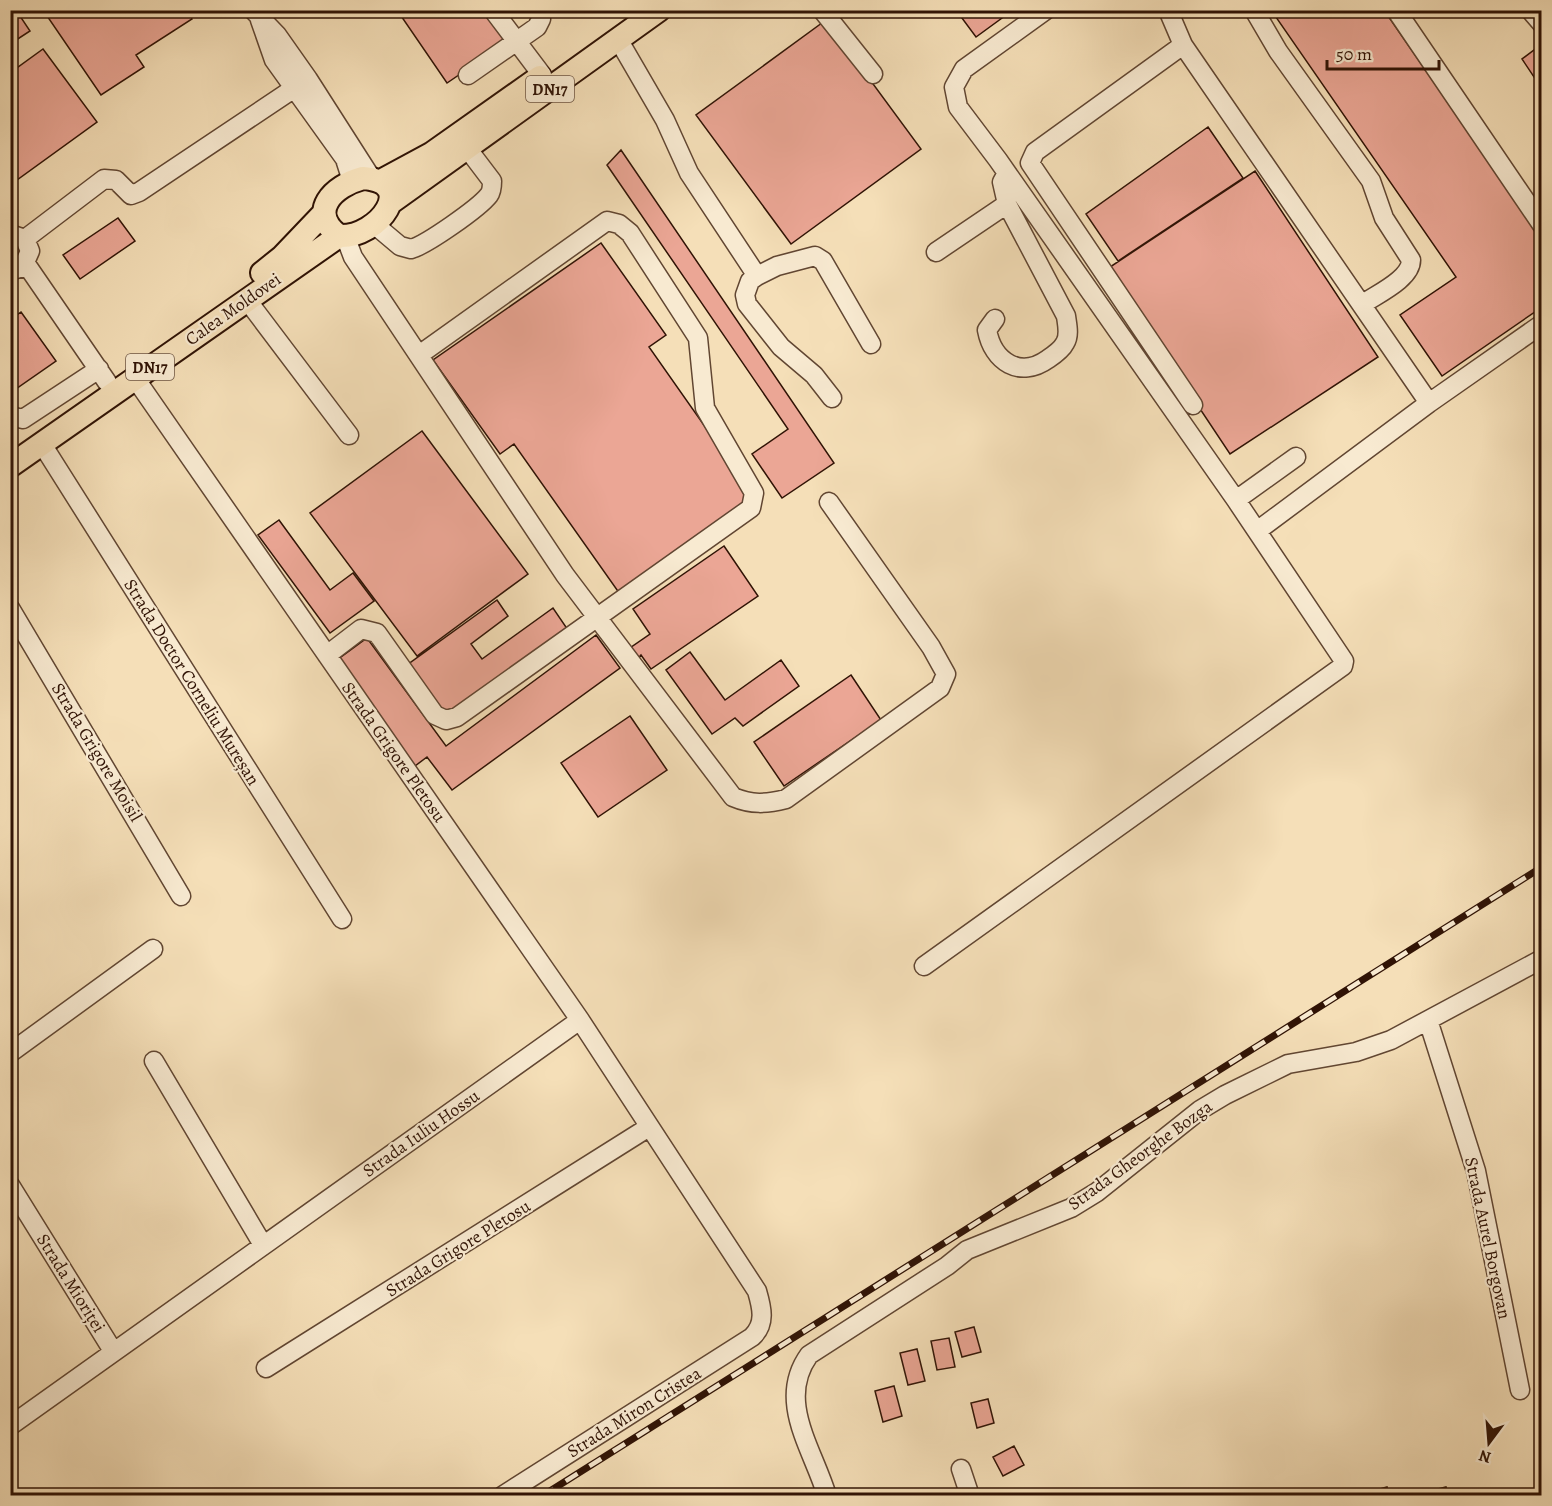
<svg xmlns="http://www.w3.org/2000/svg" width="1552" height="1506" font-family="Alegreya,serif">
<rect width="100%" height="100%" fill="#f5dfb8"/>
<filter id="stains"><feTurbulence type="fractalNoise" baseFrequency=".00333" numOctaves="4"/><feColorMatrix values="0 0 0 0 .2 0 0 0 0 .09 0 0 0 0 .02 0 0 0 .5 -.17"/></filter>
<radialGradient id="worn" r=".72"><stop offset=".6" stop-color="#630" stop-opacity="0"/><stop offset="1" stop-color="#630" stop-opacity=".3"/></radialGradient>
<path fill="#eba695" stroke="#301305" stroke-width="1.5" d="M10,10H16L30,31L10,44Z
M43,10H187L192,19L136,55L144,67L101,95Z
M397,10H485L507,42L447,83Z
M956,10H1013L976,37Z
M1271,10H1384L1542,238V307L1442,376L1400,315L1456,277Z
M826,20L921,149L791,244L696,115Z
M1542,44V89L1522,59Z
M43,49L97,122L10,185V73Z
M1208,127L1243,178L1118,261L1086,214Z
M621,150L834,463L782,498L752,454L788,429L607,165Z
M1255,171L1378,357L1230,454L1107,269Z
M118,218L135,241L80,279L63,255Z
M601,243L666,335L649,347L758,502L622,597L514,444L500,454L433,360Z
M21,312L56,361L10,393V320Z
M422,431L528,574L417,656L310,513Z
M279,520L330,590L353,573L374,601L330,633L258,535Z
M724,546L758,596L651,669L641,655L635,662L627,650L650,634L633,609Z
M497,600L508,616L471,644L482,659L553,608L568,630L446,719L407,665Z
M596,635L620,668L452,790L427,757L415,766L337,660L367,638L446,746Z
M690,652L725,700L781,660L799,686L743,726L735,718L712,734L666,670Z
M851,675L881,720L784,786L754,742Z
M630,716L667,770L598,817L561,763Z
M974,1327L981,1352L962,1357L955,1332Z
M949,1338L955,1367L937,1370L931,1341Z
M917,1349L925,1381L908,1385L900,1353Z
M894,1386L902,1416L883,1422L875,1391Z
M988,1399L994,1423L977,1428L971,1403Z
M1014,1446L1024,1465L1003,1476L993,1457Z
M1387,1487L1389,1496H1355Z
M1446,1487L1449,1496H1411Z"/>
<g fill="none" stroke-linecap="round" stroke-linejoin="round">
<defs>
<path id="minor" d="M253,10L277,35L308,79L372,179
M493,10L542,75
M822,10L873,74
M1168,10L1183,45L1429,403
M1254,10L1278,51L1371,181L1384,218L1411,260C1411,279 1377,294 1363,304
M1396,10L1542,225
M1530,10L1542,24
M260,20L274,60L345,159L352,181
M618,39L665,120L689,173L757,276
M1183,45L1035,152L1030,163L1193,405
M468,75L537,27L541,19L538,10
M375,225L400,246L411,249C426,245 479,208 489,195C492,191 492,186 492,181L467,148
M10,234L25,239L30,251L23,267L10,271
M345,236L353,257L565,575L733,797C752,805 766,804 786,799L940,688L946,674L931,647L829,502
M25,239L104,179L116,180L131,195L139,192L308,79
M936,252L1007,204
M26,264L107,382
M247,300L349,435
M995,319L987,330C993,362 1020,379 1048,359C1054,355 1062,349 1065,343C1070,335 1067,324 1066,316L1007,204L1002,182L1007,173
M135,378L580,1020L757,1291C762,1308 766,1324 752,1337L502,1496
M832,398L814,375L781,347L747,304L745,295L750,281L757,276L777,266L815,256L823,261L871,344
M10,416L23,419L99,369
M42,444L342,919
M1236,500L1296,457
M1257,531L1429,403L1542,324
M10,608L181,896
M327,655L361,629L377,633L435,715L446,720L457,717L751,508L754,493L705,408L698,338L630,233L619,224L607,221L419,355
M924,966L1343,666L1344,661L1236,500L998,160L958,107L954,87L964,69L1046,10
M1428,1020L1476,1171L1520,1390
M10,1053L153,949
M154,1061L263,1245
M10,1185L113,1351
M266,1368L649,1127
M10,1426L580,1020
M961,1469L970,1496
M827,1496C813,1449 776,1401 809,1355L947,1266L967,1250L1071,1208L1097,1192L1200,1110L1225,1095L1288,1064L1356,1052L1391,1040L1542,959"/>
<path id="major" d="M363,178C419,182 379,238 339,236C307,212 333,186 363,178Z
M381,181L431,154L540,77
M390,203L659,10
M262,273L282,257L323,214
M10,466L339,236"/>
</defs>
<use href="#minor" stroke="#614632" stroke-width="21"/>
<use href="#major" stroke="#301305" stroke-width="26"/>
<use href="#minor" stroke="#f8ead1" stroke-width="18"/>
<use href="#major" stroke="#f5dfb8" stroke-width="22"/>
<defs>
<path id="rail" d="M542,1496L1542,867"/>
</defs>
<use href="#rail" stroke="#301305" stroke-width="7"/>
<use href="#rail" stroke="#f8ead1" stroke-width="4.5" stroke-dasharray="14" stroke-linecap="butt"/>
</g>
<g text-anchor="middle" stroke-width="4.5" stroke-linejoin="round" paint-order="stroke">
<g fill="#f8ead1" stroke="#6c5442" stroke-width="1.5">
<rect x="526" y="76" width="48" height="26" rx="4.5"/>
<rect x="126" y="354" width="48" height="26" rx="4.5"/>
</g>
<g font-size="16" font-weight="bold" fill="#301305">
<text x="550" y="95">DN17</text>
<text x="150" y="373">DN17</text>
</g>
<g font-size="18" fill="#301305" stroke="#f8ead1">
<text transform="translate(233 309) rotate(-35)" y="6">Calea Moldovei</text>
<text transform="translate(192 682) rotate(58)" y="6">Strada Doctor Corneliu Mureșan</text>
<text transform="translate(97 752) rotate(59)" y="6">Strada Grigore Moisil</text>
<text transform="translate(394 752) rotate(55)" y="6">Strada Grigore Pletosu</text>
<text transform="translate(421 1133) rotate(-35)" y="6">Strada Iuliu Hossu</text>
<text transform="translate(1140 1155) rotate(-36)" y="6">Strada Gheorghe Bozga</text>
<text transform="translate(1488 1238) rotate(78)" y="6">Strada Aurel Borgovan</text>
<text transform="translate(458 1248) rotate(-32)" y="6">Strada Grigore Pletosu</text>
<text transform="translate(71 1283) rotate(58)" y="6">Strada Mioriței</text>
<text transform="translate(634 1412) rotate(-32)" y="6">Strada Miron Cristea</text>
</g>
</g>
<rect width="1552" height="1506" fill="none" stroke="#f5dfb8" stroke-width="36"/>
<rect x="12" y="12" width="1528" height="1482" fill="none" stroke="#301305" stroke-width="3"/>
<rect x="18" y="18" width="1516" height="1470" fill="none" stroke="#301305" stroke-width="1.5"/>
<g transform="translate(1489 1443) rotate(196)" stroke="#f8ead1" stroke-width="4.5" paint-order="stroke">
<path d="M0-4.5L10 22L0 15L-10 22Z" fill="#301305"/>
<text y="-9" font-size="16" font-weight="bold" text-anchor="middle" fill="#301305">N</text>
</g>
<path d="M1327 60v9h112v-9" fill="none" stroke="#301305" stroke-width="3"/>
<text x="1336" y="60" font-size="18" fill="#301305" stroke="#f8ead1" stroke-width="4.5" paint-order="stroke">50 m</text>
<rect width="100%" height="100%" filter="url(#stains)"/>
<rect width="100%" height="100%" fill="url(#worn)"/>
</svg>
